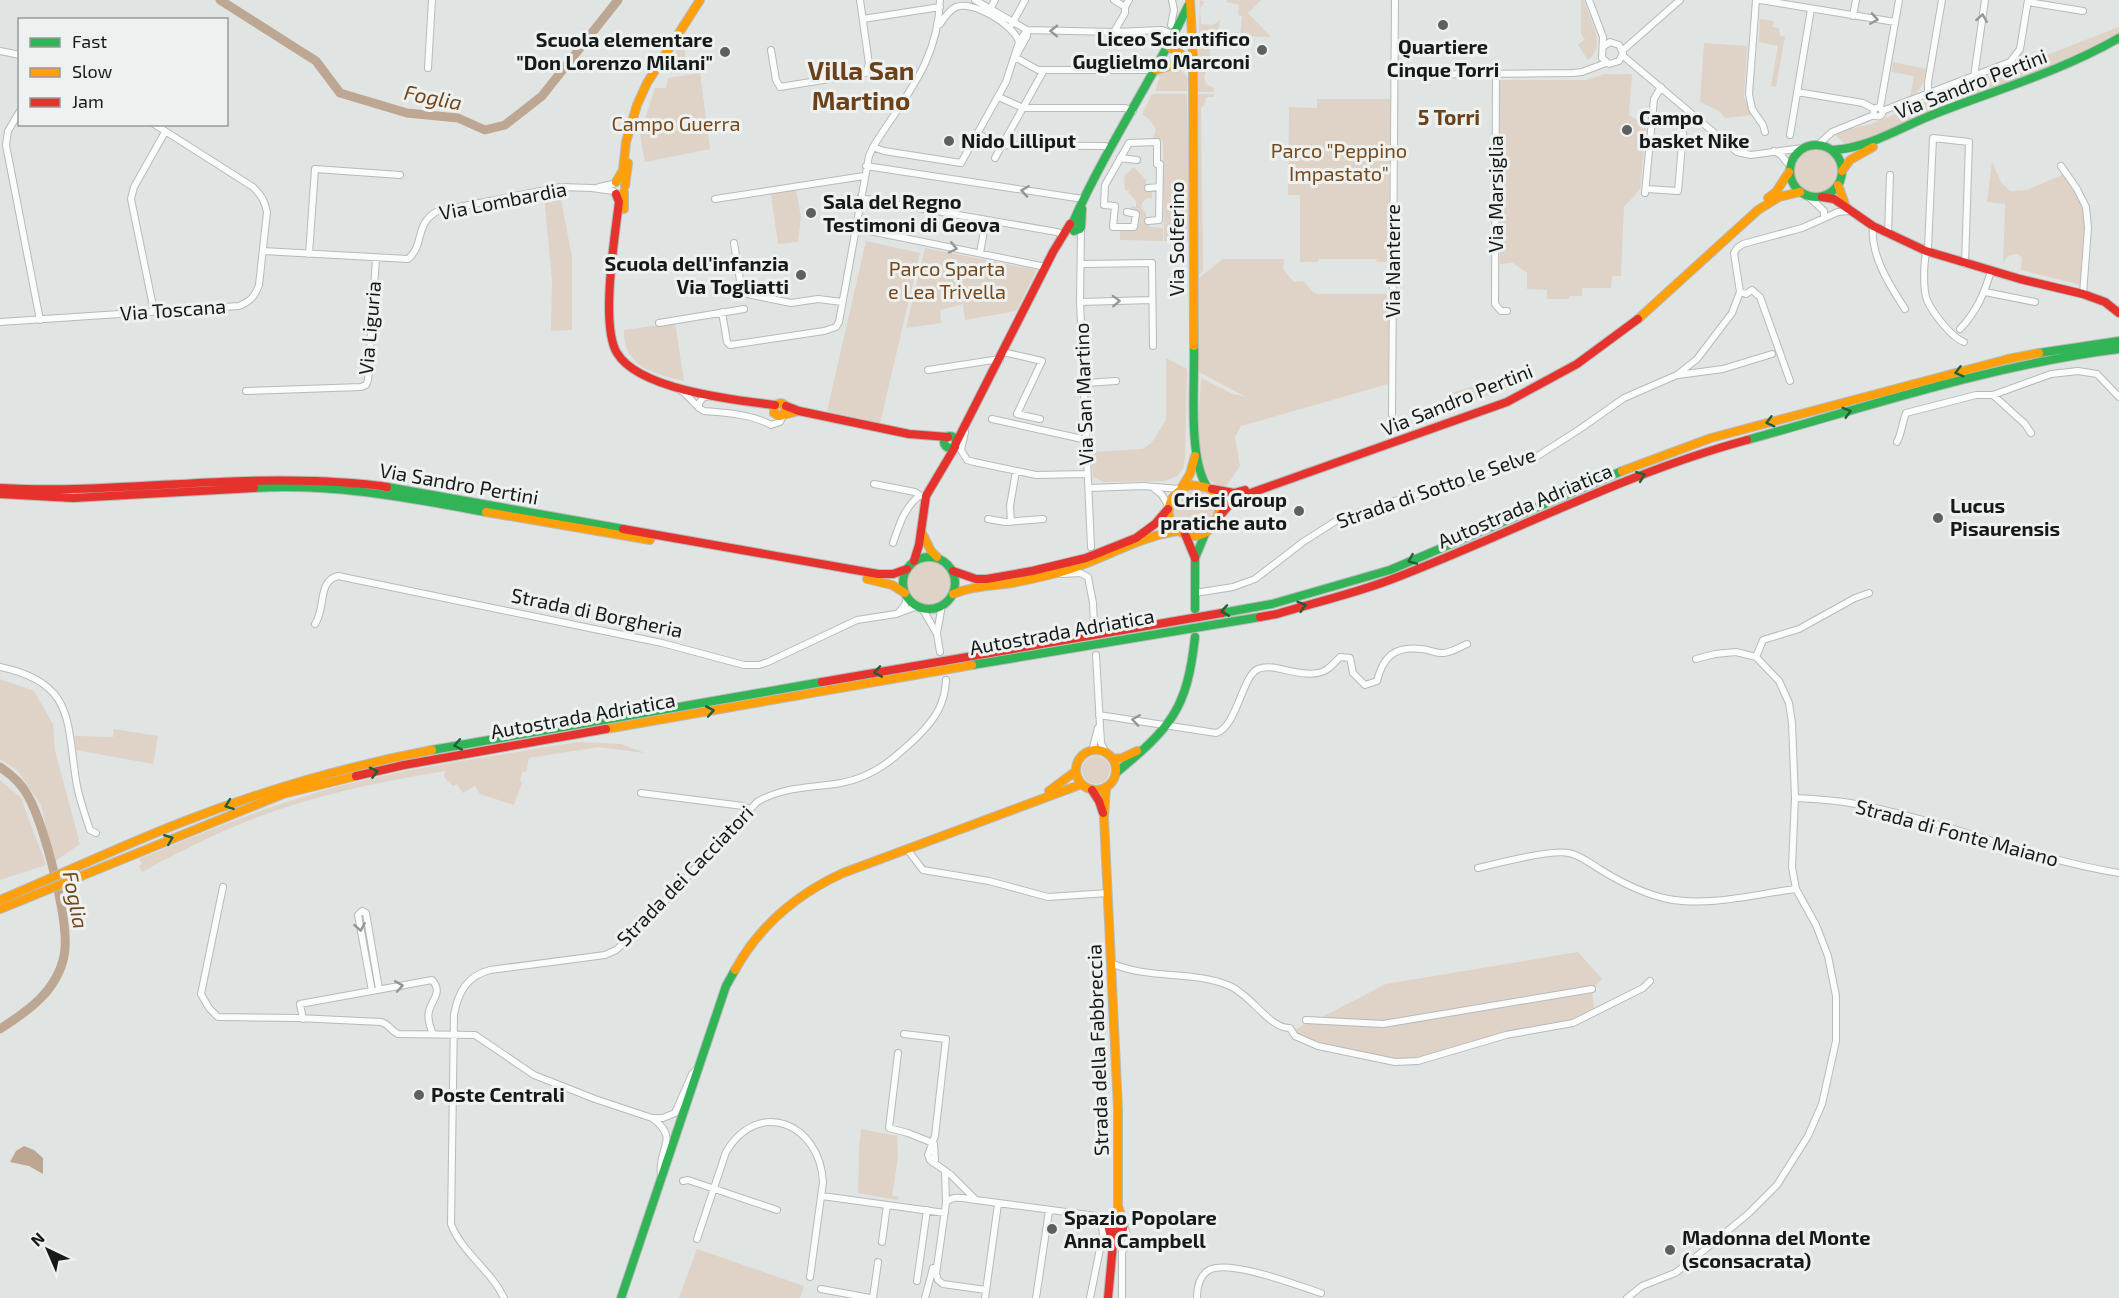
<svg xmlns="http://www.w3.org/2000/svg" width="2119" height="1298" font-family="'Exo 2',sans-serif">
<rect width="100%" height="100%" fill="#e0e4e3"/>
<path fill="#dfd2c7" d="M1200,0L1204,2L1200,9L1201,24L1213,25L1220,20L1219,28L1210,40V61L1204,77L1206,84L1214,88V92H1197Z
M1227,0H1261L1248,13L1271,37L1240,36L1242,16L1238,15L1239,5L1227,2Z
M1581,0H1584C1589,19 1608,45 1588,60L1578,45L1585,39L1581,34Z
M1760,19L1774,21L1772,27L1779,28L1780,36H1785L1776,87L1771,86L1778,46L1759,42Z
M2119,27V33L2073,58L1933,110L1856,146H1846L1834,133L1871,124L1947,93L1960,85L2010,65L2018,59L2022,52L2026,53L2029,62Z
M685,36V72L663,73Z
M1704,43L1747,46L1744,97L1753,115L1725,118L1719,111L1700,102Z
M1893,62L1926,69C1924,82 1922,90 1910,97L1914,76L1892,72Z
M1177,66L1188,78L1187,91H1155L1160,77L1157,76L1161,70Z
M700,73L710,149L645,162L640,135L655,88H666L668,78Z
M1604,74H1632L1629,115L1646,126L1640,189L1624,207L1621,276H1612L1611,288H1582V296H1570L1568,299H1547V290L1527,289V273L1513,263L1500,264V80H1586Z
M1152,94H1187L1190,241H1164L1163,140L1152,141L1156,130L1151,121L1142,114Z
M1198,94H1214V97H1206L1205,104L1201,108L1203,271L1199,275Z
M1317,99H1390L1389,262H1377L1376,259H1318V262H1300V195H1288L1289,107L1317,108Z
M1794 171a22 22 0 1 1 44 0a22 22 0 1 1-44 0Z
M1992,162L2001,182L2010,191L2027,190L2062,175C2070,184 2079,195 2083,206C2088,222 2081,266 2081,285L2021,270L2022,258L2018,254C2009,254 2005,257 2003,266L2005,204L1987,202Z
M1134,167L1146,180V187L1152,191V198H1147L1142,203V208L1128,192L1130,189L1127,191L1125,189L1124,176Z
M796,190L801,217L798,242L778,244L771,194Z
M560,193L572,258V330L551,331L552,280L544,195Z
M1136,202L1146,213V219L1149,224V227L1163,228V241L1120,240V229H1133L1137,215L1128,211L1132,206L1136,207Z
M866,241L920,253L880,423L827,411Z
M925,248L1037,270L1016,311L965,320L963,304L940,310L941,323L906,328Z
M1223,259H1284L1283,269L1294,282L1303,281L1313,292L1318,294H1389L1388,384L1241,426L1235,437L1240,466L1227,485L1223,487C1216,485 1208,480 1204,473C1195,456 1200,399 1201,378L1233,394L1246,397L1199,372V278Z
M675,323L684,381C655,374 623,367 624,330Z
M1166,358L1187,369L1185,458L1183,469L1177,476L1165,481L1103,482L1093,477L1091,452L1143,449L1152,442L1166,420Z
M1505,376L1509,387L1438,414L1435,405L1446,399L1445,395Z
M1173 510a21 21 0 1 1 42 0a21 21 0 1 1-42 0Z
M907 583a22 22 0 1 1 44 0a22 22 0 1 1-44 0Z
M0,679L34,691L53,724L55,751L80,844L54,862L41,805L17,770L0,759Z
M114,729L158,736L153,764L76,750L75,736L113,737Z
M577,742L621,744L645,753L599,747L529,758L526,772L523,771L520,780L522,783L514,805L480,794L475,786L463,793L457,784L453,786L444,777L445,771C378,782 309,796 245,822C210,836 175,854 142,872L139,866L142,864L139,859C205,832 271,804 340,786C417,766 498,756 577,742Z
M1082 770a14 14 0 1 1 28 0a14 14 0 1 1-28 0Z
M0,780L21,798L46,865L0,880Z
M1578,952L1602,979L1592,989L1594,1010C1557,1028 1518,1030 1479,1040C1455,1046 1433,1057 1408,1059C1384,1061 1312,1046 1294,1031L1316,1017L1320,1018L1386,984Z
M861,1129L897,1136L898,1156L892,1196L899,1197L898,1200L858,1193L859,1149Z
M697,1249L804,1286L800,1298H679Z"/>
<path fill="#bda692" d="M24,1146L34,1150L43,1158V1174L29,1166L10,1162L16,1151Z"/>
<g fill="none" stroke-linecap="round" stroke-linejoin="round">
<path stroke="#bda692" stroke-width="9" d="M220,0L316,61L340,93L407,113L458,118L485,130L505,125L542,96L618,0
M0,767C12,775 22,784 28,796C44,823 71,926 64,956C57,991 28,1011 0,1029"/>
<defs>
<path id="street" d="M975,0L1027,30L1114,32L1162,30L1175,35
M1114,0L1125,7
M1589,0L1603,37L1602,58L1609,64L1619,61L1623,53L1619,45L1610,42L1604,46
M1756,0L1749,94L1752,109L1763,125L1765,132
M1760,0L1895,22
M2028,2L2083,11
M989,11L995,0
M1853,16L1856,0
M863,19L940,7
M940,24C944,18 949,10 956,7C973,0 1014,25 1019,42
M1012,24L1025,0
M1171,25L1174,10L1172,0
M1114,32L1125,13V7L1129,0
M771,50L776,80L780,87L866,73L869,64L860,0
M0,51L20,55
M1622,51L1680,0
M1017,54L1027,36V30
M1622,55L1737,152L1751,155L1803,148
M1015,57L1038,70H1156
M428,68L432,0
M1496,74L1495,304L1501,311H1507
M1394,75L1573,73L1582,72L1606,63
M1974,77L1985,0
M1797,92L1863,103L1874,109
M1928,94V82L1942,0
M1001,98L1023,108H1125L1133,111
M1873.5 112a4.5 4.5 0 1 1 9 0a4.5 4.5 0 1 1-9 0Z
M1880,108L1899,0
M20,111L8,131L6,145L40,320
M1882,111L2010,62L2020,49L2028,0
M977,134L1002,145L1104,146L1112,148
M1790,135L1811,9
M1819,144L1832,132L1874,115
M873,147L884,151L961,163L1006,82L1019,42L1027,30
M1774,151L1781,155L1790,166
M995,158L1044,70
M1120,158L1137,160
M866,166L1083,199
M2061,166L2077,189L2086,207L2088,228L2083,294
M599,187L613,184
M1148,188L1159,187
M1647,189L1678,191L1683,133
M1645,193L1654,99L1661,87
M1809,197L1824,211V218
M860,198L1057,232L1064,235
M715,199L864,176
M1127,212L1136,214L1134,227H1113L1115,206L1104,205L1105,185L1129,143L1157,142V164H1160L1159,220L1148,221
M1873,226C1870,255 1890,286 1905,309
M855,228L1046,267
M1081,228L1080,302L1091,547
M1888,234L1890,175
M734,243L742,293L791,303L818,299L842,302
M263,251L408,259C425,245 414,223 438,211L561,187L592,188L613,191
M980,253L986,220
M309,254L315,169L400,175
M1081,264L1152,263L1153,346
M1740,292L1746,294L1752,290L1760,297L1790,381
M1985,292L2035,302
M1080,302L1152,300
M154,311L131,199L134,187L165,132
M722,312L727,342L730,345L824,331L836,327L839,322L869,156L873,147C904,97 938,63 940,0
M0,322L239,306C251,301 255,296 259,285L267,212C265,201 261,195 253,187L154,124
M659,323L744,309
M1960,329C1977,311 1984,294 1991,271
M1964,342C1952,338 1932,312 1927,300C1923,290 1923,258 1928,248L1933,138L1969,142L1965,264
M1003,352L1042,361L1017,414L1040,419
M928,370L1000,359
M1678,375L1723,369L1772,354
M1085,383L1116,381
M680,390C690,396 694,406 704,411C727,413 751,414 771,425L780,422L783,416
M246,391L361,387L366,385L368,380L376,258
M1993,395L2025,424L2031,433
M699,408V403L703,398L711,395
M1392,414L1395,0
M992,419L1087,440
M965,432L961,450L967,460L974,462L1036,475L1087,474
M1897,442C1902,432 1902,423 1906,413L1976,395H1993L2051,374L2078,371L2097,374L2119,397
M874,484L915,492L921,496
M1152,487L1162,495L1169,507
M1089,488L1143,486L1180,489
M988,519L1005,522L1043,519
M1011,522L1010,506L1016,471
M893,543C899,526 904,508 919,496
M1062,574L1080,573L1088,577L1093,603L1094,626
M1195,593L1233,587L1255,579L1303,542L1339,519L1410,496L1464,483L1536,457L1580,429L1624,398L1677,375L1697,359L1732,313L1740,292L1734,253L1737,248L1743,244L1802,228L1838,212L1849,211
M922,608L937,634L940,652
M899,612L905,605L907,597
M315,624C326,609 317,581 338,576L662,643L744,665H759L768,662L857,620L896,614L918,606
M937,633L942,605
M1096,655L1101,743L1106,753
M1756,657L1763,640L1799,629L1855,598L1869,593
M0,667C77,683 66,724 77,786C80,801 85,815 90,830L96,833
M1099,715L1216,733C1237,727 1242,676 1258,669C1263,667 1270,667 1276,668C1291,671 1312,678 1326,670C1331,667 1336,661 1340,657L1350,658L1353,673L1365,685L1377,681C1383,657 1394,646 1421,649C1428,649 1437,654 1444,653C1452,652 1460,647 1467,644
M1092,751L1098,728
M641,793L743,806L749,809
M1795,798C1813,799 1832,800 1850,803C1941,819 2027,858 2119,873
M907,849L923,870L989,881L1048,897L1108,893
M1478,868C1498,863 1551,849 1569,853C1580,855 1591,864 1601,870C1622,883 1644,894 1668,899C1710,907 1755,894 1796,889
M223,887L201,994L209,1008L218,1017L298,1018L381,1022C389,1024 391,1031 398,1034L475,1035L534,1075L595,1099L652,1118H663L675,1113L692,1074L696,1070
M1111,963C1148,980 1193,970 1230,986C1252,996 1270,1029 1290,1028L1295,1036L1318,1046L1395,1062L1418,1061L1506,1035L1573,1023L1643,988L1650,981
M372,991L358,915L362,911L366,913L379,989
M303,1019L300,1004L432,980C443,992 432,999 429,1011C427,1019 430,1027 433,1034
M1306,1020L1383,1024L1592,989
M904,1034L946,1039L935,1136L928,1155L930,1160L951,1175L975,1199
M898,1053L889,1128L908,1133L933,1143
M652,1118C681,1139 657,1148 661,1175
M933,1163L935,1160L934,1144
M945,1171L946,1203
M683,1181L688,1180L777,1210
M822,1196L945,1213
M697,1239L726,1152C759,1097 820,1124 823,1182L810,1277
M882,1242L887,1205
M917,1281L927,1210
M821,1289L870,1298
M986,1290L943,1284L938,1280L936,1274L946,1203C952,1194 966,1199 976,1200L1111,1218
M504,1298C491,1270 462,1253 451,1224L454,1015C458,992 467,976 490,970L605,955L616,950L633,935L757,802C783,786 813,788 841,783C874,777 895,758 918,736C935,719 945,704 946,680
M873,1298L878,1262
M925,1298L933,1268
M985,1298L998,1204
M1036,1298L1049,1211
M1090,1298L1103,1234L1102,1227L1094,1216
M1122,1298V1252L1129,1240L1124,1226
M1197,1298C1197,1287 1199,1276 1209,1270C1230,1259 1299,1286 1321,1293
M1627,1298L1642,1286L1675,1273L1686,1265L1748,1214L1777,1185L1808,1136L1822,1104L1836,1041V996L1828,956L1816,925L1796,889L1792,867L1795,798L1792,723L1789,703L1779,681L1756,657L1736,652L1715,654L1696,659"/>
<path id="fast" d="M1790 171a26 26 0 1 1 52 0a26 26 0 1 1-52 0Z
M1833,150C1869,148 1899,128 1932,115C1995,90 2060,72 2119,38
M1074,220C1107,146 1153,79 1188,6
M1081,224L1074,220L1070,226L1074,231L1080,229L1081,227L1082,209
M1194,346C1195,383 1188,455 1206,485
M2039,353L2119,341
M944 442a6 6 0 1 1 12 0a6 6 0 1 1-12 0Z
M1747,440C1870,406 1992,365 2119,349
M387,487L623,529
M254,488C333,483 409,498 486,512
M903 583a26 26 0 1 1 52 0a26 26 0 1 1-52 0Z
M1195,609V558L1205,534
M1222,613L1272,604L1390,570L1622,471
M972,665L1260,617
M432,750L822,682
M1116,773C1171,727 1187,710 1195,637
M621,1298L726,986L735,970"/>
<path id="slow" d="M1190,0L1193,55L1194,346
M1169,47L1181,54
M1156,70L1180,63L1193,55
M1842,171L1850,160L1873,147
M616,182L623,170L626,142L637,105L647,83L700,0
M1838,185L1846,207
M625,186L628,163
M624,192V209
M1768,198L1776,192L1789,172
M1638,319L1758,210L1779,197L1800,192
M785,414V405L781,403L775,405L774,413L779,416L799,411
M1622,471L1711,438L2008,359L2039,353
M1189,485C1195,486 1203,486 1208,488C1220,494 1222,509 1216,520C1194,563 1139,509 1189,485Z
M1182,487L1190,474L1195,456
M486,512L650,540
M922,533L931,551L937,557
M867,579L892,585L905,593
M953,594C972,586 992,586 1012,583C1028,580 1045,576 1061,572C1101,561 1138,536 1179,531
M606,729L972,665
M1076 770a20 20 0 1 1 40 0a20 20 0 1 1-40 0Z
M1113,759L1122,758L1137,751
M1106,787L1104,818L1118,1109V1206L1122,1219
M1049,791L1076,771
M0,900C62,874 123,845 185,821C265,790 348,766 432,750
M0,909L283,794L356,776
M735,970C760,925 797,894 843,873L1082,784"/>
<path id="jam" d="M616,194L619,202C615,236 600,325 617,353C639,390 735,400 775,405
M1822,197L1834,199L1873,226L1926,251L2020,279L2083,294L2105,302L2119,313
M786,406L799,411L909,434L948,437
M956,443L1053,252L1070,224
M0,488C105,494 209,477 314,481C338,482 363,483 387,487
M1212,489L1234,493L1245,490
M0,494L73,498L254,488
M1219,517L1230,504L1245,495L1507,402L1577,364L1638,319
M623,529L878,574H893L907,569
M1185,534L1195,558
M914,561L919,545L926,496L955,447
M953,571L976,579H987L1032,571L1086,558L1136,538L1155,524L1168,509
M1260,617L1277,614C1316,602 1357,593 1395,578C1512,533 1625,473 1747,440
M822,682L1222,613
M356,776L404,765L606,729
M1092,790L1099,801L1103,813
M1108,1298L1113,1244L1108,1225L1113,1217L1122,1219L1124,1223L1123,1229L1117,1232L1111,1231"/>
</defs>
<use href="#street" stroke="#b7bab9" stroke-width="8"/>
<use href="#fast" stroke="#b7bab9" stroke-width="10"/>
<use href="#slow" stroke="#b7bab9" stroke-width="10"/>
<use href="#jam" stroke="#b7bab9" stroke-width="10"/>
<use href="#street" stroke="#fafbfb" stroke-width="6"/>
<use href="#fast" stroke="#30b455" stroke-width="8"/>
<use href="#slow" stroke="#ff9f0a" stroke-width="8"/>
<use href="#jam" stroke="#e5322d" stroke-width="8"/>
</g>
<defs><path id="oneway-chevron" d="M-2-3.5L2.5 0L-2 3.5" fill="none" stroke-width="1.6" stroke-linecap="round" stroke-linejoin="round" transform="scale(1.5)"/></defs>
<g stroke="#949595">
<use href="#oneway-chevron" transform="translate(1982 18) rotate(-81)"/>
<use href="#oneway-chevron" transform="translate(1874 19) rotate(9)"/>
<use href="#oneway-chevron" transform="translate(1054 31) rotate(-179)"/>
<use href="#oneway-chevron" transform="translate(1025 191) rotate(-171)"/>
<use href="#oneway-chevron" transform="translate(953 248) rotate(12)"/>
<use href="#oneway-chevron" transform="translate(1116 301) rotate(-2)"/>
<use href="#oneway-chevron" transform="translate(1136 720) rotate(-172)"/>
<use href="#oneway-chevron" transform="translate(360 927) rotate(80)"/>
<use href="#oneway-chevron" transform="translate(399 986) rotate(-10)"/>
</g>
<g stroke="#225f34">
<use href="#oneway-chevron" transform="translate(1959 372) rotate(165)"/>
<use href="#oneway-chevron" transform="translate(1847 412) rotate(-16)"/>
<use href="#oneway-chevron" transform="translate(1770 422) rotate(165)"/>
<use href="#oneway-chevron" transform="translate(1641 476) rotate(-21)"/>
<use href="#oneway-chevron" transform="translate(1412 560) rotate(157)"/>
<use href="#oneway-chevron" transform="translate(1302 606) rotate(-17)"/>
<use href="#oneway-chevron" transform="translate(1225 611) rotate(170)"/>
<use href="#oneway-chevron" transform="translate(878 672) rotate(170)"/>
<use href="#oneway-chevron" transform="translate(710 711) rotate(-10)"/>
<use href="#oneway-chevron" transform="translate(458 745) rotate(169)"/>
<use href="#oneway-chevron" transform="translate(374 772) rotate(-14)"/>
<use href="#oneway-chevron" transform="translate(229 805) rotate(160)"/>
<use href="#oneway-chevron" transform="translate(169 839) rotate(-22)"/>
</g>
<g fill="#5d6060" stroke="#edf2f1" stroke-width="2">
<circle cx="1443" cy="25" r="6"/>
<circle cx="1262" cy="50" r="6"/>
<circle cx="725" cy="52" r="6"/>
<circle cx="1627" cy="130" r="6"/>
<circle cx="949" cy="141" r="6"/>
<circle cx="811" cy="213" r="6"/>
<circle cx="801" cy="275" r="6"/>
<circle cx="1299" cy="511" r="6"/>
<circle cx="1938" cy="518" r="6"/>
<circle cx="419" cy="1095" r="6"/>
<circle cx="1052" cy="1229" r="6"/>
<circle cx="1670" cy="1250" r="6"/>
</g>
<g text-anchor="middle" stroke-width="6" stroke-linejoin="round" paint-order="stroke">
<g font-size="20" font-weight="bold" fill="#171919" stroke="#edf2f1" text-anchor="start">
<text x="1250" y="46" text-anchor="end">Liceo Scientifico<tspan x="1250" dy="23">Guglielmo Marconi</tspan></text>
<text x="713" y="47" text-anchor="end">Scuola elementare<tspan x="713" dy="23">"Don Lorenzo Milani"</tspan></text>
<text x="1443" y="54" text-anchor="middle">Quartiere<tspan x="1443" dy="23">Cinque Torri</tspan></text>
<text x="1639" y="125">Campo<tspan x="1639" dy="23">basket Nike</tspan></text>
<text x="961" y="148">Nido Lilliput</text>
<text x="823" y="209">Sala del Regno<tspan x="823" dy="23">Testimoni di Geova</tspan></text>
<text x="789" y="271" text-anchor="end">Scuola dell'infanzia<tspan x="789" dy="23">Via Togliatti</tspan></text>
<text x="1287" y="507" text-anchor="end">Crisci Group<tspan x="1287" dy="23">pratiche auto</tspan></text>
<text x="1950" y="513">Lucus<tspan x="1950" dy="23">Pisaurensis</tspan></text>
<text x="431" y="1102">Poste Centrali</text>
<text x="1064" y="1225">Spazio Popolare<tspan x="1064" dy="23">Anna Campbell</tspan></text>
<text x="1682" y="1245">Madonna del Monte<tspan x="1682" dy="23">(sconsacrata)</tspan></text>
</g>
<g font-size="20" fill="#171919" stroke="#edf2f1">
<text transform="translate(1971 84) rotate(-21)" y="7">Via Sandro Pertini</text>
<text transform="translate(1496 194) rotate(-90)" y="7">Via Marsiglia</text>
<text transform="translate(503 201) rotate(-11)" y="7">Via Lombardia</text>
<text transform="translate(1177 239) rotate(-90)" y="7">Via Solferino</text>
<text transform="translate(1393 261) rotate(-90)" y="7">Via Nanterre</text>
<text transform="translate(173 310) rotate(-4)" y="7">Via Toscana</text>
<text transform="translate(370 328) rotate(-85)" y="7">Via Liguria</text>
<text transform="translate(1084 394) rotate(-92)" y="7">Via San Martino</text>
<text transform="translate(1457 400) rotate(-22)" y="7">Via Sandro Pertini</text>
<text transform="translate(459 484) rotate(10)" y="7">Via Sandro Pertini</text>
<text transform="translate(1436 488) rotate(-19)" y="7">Strada di Sotto le Selve</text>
<text transform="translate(1525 506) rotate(-23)" y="7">Autostrada Adriatica</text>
<text transform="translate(597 613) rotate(12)" y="7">Strada di Borgheria</text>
<text transform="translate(1062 632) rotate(-10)" y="7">Autostrada Adriatica</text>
<text transform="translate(583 716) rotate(-10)" y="7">Autostrada Adriatica</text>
<text transform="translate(1957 833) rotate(15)" y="7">Strada di Fonte Maiano</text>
<text transform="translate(685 876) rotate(-46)" y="7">Strada dei Cacciatori</text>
<text transform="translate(1098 1050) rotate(-92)" y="7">Strada della Fabbreccia</text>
</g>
<g font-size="20" fill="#78481b" stroke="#edf2f1">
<text x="676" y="131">Campo Guerra</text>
<text x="1339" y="158">Parco "Peppino<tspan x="1339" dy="23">Impastato"</tspan></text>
<text x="947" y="276">Parco Sparta<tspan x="947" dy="23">e Lea Trivella</tspan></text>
</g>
<g font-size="21" font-style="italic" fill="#754518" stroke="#edf2f1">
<text transform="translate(433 98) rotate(11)" y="7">Foglia</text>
<text transform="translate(75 900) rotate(79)" y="7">Foglia</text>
</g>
<g font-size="21" font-weight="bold" fill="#6c4119" stroke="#edf2f1">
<text x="1449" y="125">5 Torri</text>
</g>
<g font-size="26" font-weight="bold" fill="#6c4119" stroke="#edf2f1">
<text x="861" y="80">Villa San<tspan x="861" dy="30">Martino</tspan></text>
</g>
</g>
<rect x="18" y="18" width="210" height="108" fill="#edf2f1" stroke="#979b9b" stroke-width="1.5"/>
<rect x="30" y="38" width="30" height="9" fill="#30b455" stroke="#979b9b" stroke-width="1.5"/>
<text x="72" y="48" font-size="18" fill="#171919">Fast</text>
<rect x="30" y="68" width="30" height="9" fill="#ff9f0a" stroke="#979b9b" stroke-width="1.5"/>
<text x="72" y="78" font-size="18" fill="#171919">Slow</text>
<rect x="30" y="98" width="30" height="9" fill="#e5322d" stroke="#979b9b" stroke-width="1.5"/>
<text x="72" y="108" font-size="18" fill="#171919">Jam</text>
<g transform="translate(48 1250) rotate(316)" stroke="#edf2f1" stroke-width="4.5" paint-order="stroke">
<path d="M0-4.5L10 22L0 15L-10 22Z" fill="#171919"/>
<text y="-9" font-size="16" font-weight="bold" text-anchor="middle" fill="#171919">N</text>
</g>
</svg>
